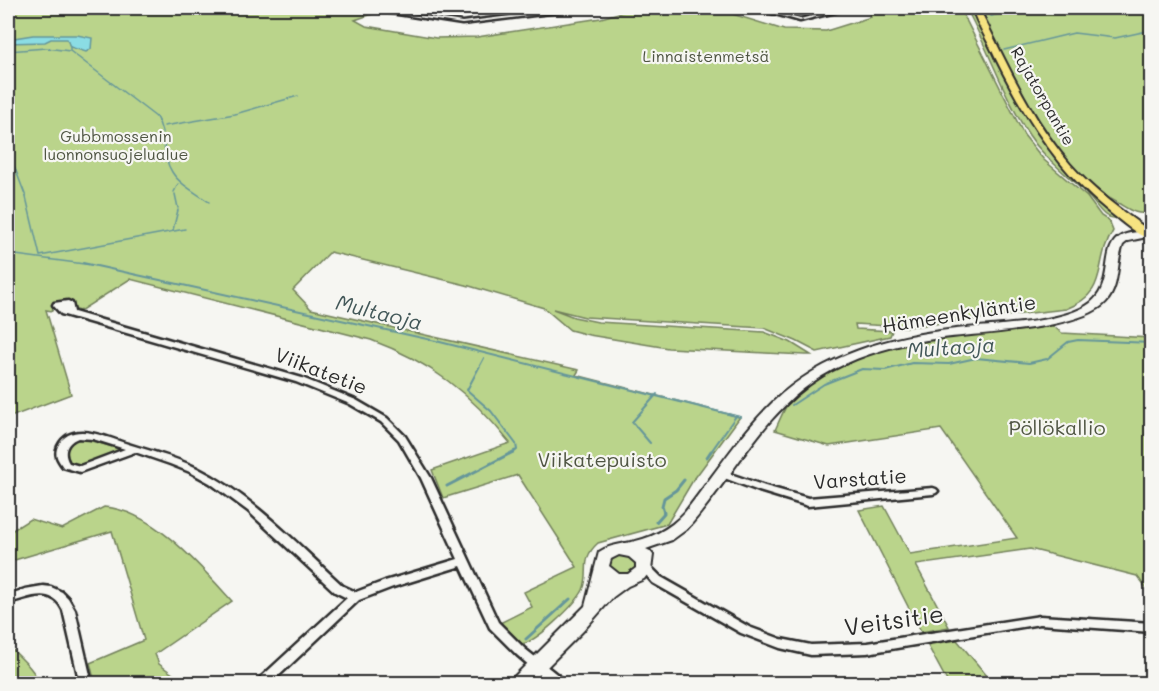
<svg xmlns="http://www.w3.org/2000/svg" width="1159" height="691" font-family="Mali,sans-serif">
<rect width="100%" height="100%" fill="#f6f6f2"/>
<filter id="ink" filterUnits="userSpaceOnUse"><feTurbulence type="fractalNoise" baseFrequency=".0167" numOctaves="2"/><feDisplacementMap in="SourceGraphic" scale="12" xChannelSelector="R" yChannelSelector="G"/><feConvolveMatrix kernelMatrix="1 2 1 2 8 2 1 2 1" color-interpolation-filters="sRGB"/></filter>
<g filter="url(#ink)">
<path fill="#bad48b" stroke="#72805b" stroke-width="1.5" d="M61,8H382L381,11L355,20L366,26L436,38L477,37L601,18L636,8H713L784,30L826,31L871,17L869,12L851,8H960L1024,135L1044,160L1087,197L1101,216L1109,221L1113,231C1092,265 1111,291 1066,309L907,327L855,324L856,329L892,331L890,336L817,352L796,341L764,328L585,317L553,309L574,317L598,322L764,332L790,342L811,355H805L668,348L589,335L570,330L544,308L466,285L330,252L293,290L311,309L579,370L576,375L740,417L692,482L667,524L598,543C579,560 591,571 583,590C576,604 534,645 520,644L498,624L532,607L524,592L577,567L518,475L443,498L432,470L510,443C470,393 431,362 371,340L130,279L80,311L74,309L73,302L63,301L54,305L52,311L46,310L71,394L8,418V11Z
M966,8H972L1035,128C1059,164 1088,190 1121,218C1103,221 1100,208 1089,197C1069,175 1045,160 1029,135C1004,97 988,48 966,8Z
M978,8H1151V212C1137,216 1130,210 1118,203C1046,164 1015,77 978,8Z
M1051,325L1062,333L1151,338V595L1137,576L1030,549L916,565L949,627L921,632L859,510L884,506L910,554L1017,538L941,429L829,446L775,430C779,422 782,413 787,405C789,401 796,396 800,393C862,336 971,335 1051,325Z
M79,439H84L121,449C107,460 77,477 65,456C66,446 70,442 79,439Z
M104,507C153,510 201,567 232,601L155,654L159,664L185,683H95L90,663L144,640L112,531L8,562V533L30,519L62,529Z
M621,554L635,560L636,567L631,572L619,574L610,567L611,560Z
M957,640L993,683H948L927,644Z
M8,645C18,656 35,669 39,683H8Z"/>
<path fill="#8bdde4" stroke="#65969a" stroke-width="1.5" d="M33,35H77L92,38L91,49L86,52L70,47L67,39H51L45,42L8,43V39Z"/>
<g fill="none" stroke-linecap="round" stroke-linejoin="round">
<path stroke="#65969a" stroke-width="1.5" d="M1145,8L1152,9
M991,16L1027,8
M70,47V51L156,117C167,134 161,155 172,172C180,185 197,193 209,202
M1004,50L1074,33L1115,38L1152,30
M8,51L46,48L70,51
M164,126L235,114L298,96
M8,150L26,197L40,256L185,229
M174,192L178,184
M175,194L178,208
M173,230L178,210
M8,254L92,265"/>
<path stroke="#65969a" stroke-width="2" d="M83,263L436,341L740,417
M484,358L467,390L491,411L516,444L517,450L512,453
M792,405L824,384L862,369L885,370L912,363L949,364L976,358L1029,363L1047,359L1068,342L1078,340L1152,343
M650,443L632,422L657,394
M710,453L736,416"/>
<path stroke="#65969a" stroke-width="3" d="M707,457L711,451
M447,486L515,451
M656,522L664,513L662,506L664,498L676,490L684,480
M526,639L570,599"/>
<defs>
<path id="street" d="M383,8H387V10L462,22L575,8H584L582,9L462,24L385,12L383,11Z
M754,8H759L800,19L845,8H851L800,21Z
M68,301L72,303L74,312L302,378L356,400L387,418L405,436L431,478L498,622L525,649L564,680L566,684H551L517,655L490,628L461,566L393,587L359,600L270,684H256L258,680L347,598L335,592L248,511L210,483L190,472L170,464L135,452L80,472L63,467C58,460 54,455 58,446C70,422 100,435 119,441C145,450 173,456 197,468C253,496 297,544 343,586L356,592L385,581L458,559L421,478L399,440L381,422L350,404L296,382L61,314L53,305L54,303ZM78,438L93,439L125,449L80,466L69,463C62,452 67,442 78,438Z
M722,471L765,486L808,498L933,488L936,489L938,491L936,493L933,494L808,506L759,491L719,476L717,474L719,472Z
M644,563L648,564L661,577L749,627L781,639L811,645L867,643L1040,616L1152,623V632L1040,624L867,653L811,655L780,648L741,633L653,583L639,567L640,564Z
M43,586L51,587L62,592L68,598L75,610L92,684H80L63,610C51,585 28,598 8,603V595L25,589Z"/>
<path id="secondary" d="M1148,231L1152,232V236L1128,241L1123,245C1116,263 1120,287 1106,302C1079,332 963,333 921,341C887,347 852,358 822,376C762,413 733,478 687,529L672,540L646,549L650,551L653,555L651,570L644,579L628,586L613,597L583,631L530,684H510L512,679L585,606L599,552C608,546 616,545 626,543C650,539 669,530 685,512C714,475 740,434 773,402C823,354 890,336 956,329C993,325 1055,324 1086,306C1117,288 1098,248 1121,236C1128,232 1140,232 1148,231ZM619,555L629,557L636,563V568L628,574H619L609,566L611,559Z"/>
<path id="primary" d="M972,8H979C1006,61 1030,118 1070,164C1093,190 1122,212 1152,232V240C1139,236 1127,226 1117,218C1061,175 1026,120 995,57C988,41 977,24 972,8Z"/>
</defs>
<use href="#street" stroke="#2b2b2b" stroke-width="5"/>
<use href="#secondary" stroke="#2b2b2b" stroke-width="4"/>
<use href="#primary" stroke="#2b2b2b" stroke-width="4"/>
<use href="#street" fill="#f6f6f2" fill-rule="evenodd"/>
<use href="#secondary" fill="#f6f6f2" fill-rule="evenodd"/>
<use href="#primary" fill="#f6e381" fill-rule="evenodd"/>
</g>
</g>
<g text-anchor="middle" stroke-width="4.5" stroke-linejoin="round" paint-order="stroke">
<g font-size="16" fill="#4f5543" stroke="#f6f6f2">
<text x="706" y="62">Linnaistenmetsä</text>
<text x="116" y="142">Gubbmossenin<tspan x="116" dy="18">luonnonsuojelualue</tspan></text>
</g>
<g font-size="16" fill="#2b2b2b" stroke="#f6f6f2">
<text transform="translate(1043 96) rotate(60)" y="6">Rajatorpantie</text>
</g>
<g font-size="20" fill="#2b2b2b" stroke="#f6f6f2">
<text transform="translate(959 314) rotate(-9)" y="7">Hämeenkyläntie</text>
<text transform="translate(321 371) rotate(21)" y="7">Viikatetie</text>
<text transform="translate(860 479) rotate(-4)" y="7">Varstatie</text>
</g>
<g font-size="20" fill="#4f5543" stroke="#f6f6f2">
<text x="1057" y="435">Pöllökallio</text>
<text x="602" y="467">Viikatepuisto</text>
</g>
<g font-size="21" font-style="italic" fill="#435859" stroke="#f6f6f2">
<text transform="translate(379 313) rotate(14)" y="7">Multaoja</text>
<text transform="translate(951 348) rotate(-4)" y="7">Multaoja</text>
</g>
<g font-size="24" fill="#2b2b2b" stroke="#f6f6f2">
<text transform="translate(894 621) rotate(-8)" y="8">Veitsitie</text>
</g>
</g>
<rect width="1159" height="691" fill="none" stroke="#f6f6f2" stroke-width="30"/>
<rect x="15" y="15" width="1129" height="661" fill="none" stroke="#2b2b2b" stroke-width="2" filter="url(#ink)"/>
</svg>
